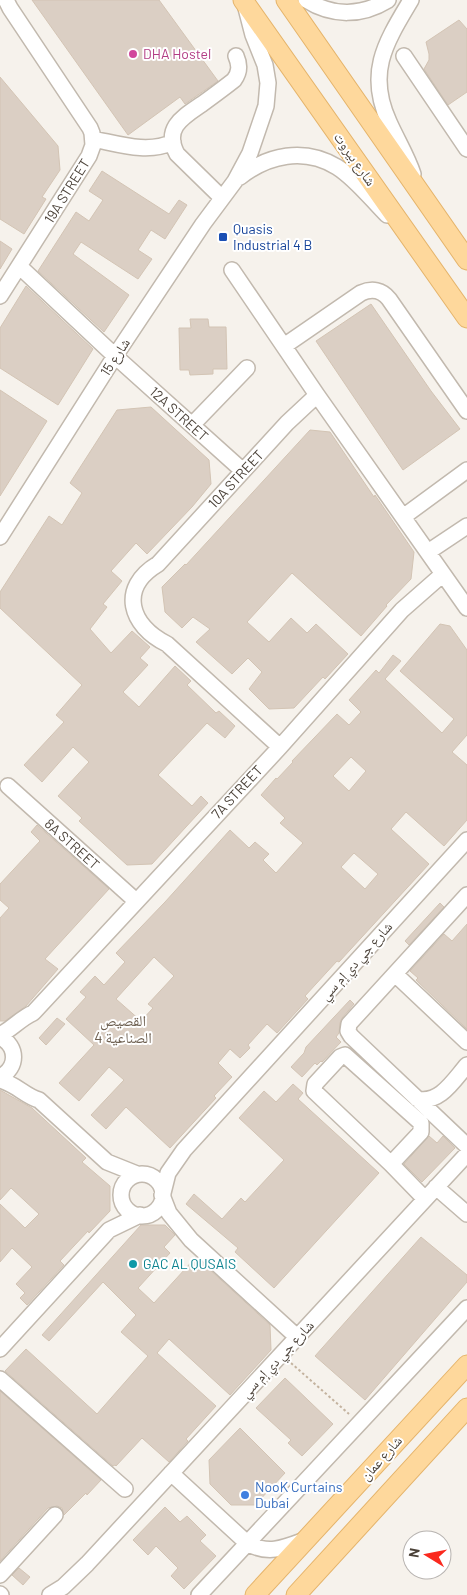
<svg xmlns="http://www.w3.org/2000/svg" width="467" height="1595" font-family="Barlow,'Noto Naskh Arabic',sans-serif">
<rect width="100%" height="100%" fill="#f6f2ec"/>
<path fill="#dbcfc4" stroke="#d3c4b4" fill-rule="evenodd" d="M32,0H159L218,81L185,104L180,97L128,135Z
M459,20L467,29V92L448,105L424,69L429,60V54L426,42Z
M0,77L58,146L60,170L42,197L46,199L24,234L0,219Z
M102,171L169,214L179,200L187,205L165,239L151,230L138,250L152,259L138,279L81,242L73,254L129,295L104,332L38,271L76,212L89,221L103,200L89,191Z
M0,241L12,249L0,269Z
M26,286L93,349L58,405L0,368V328Z
M371,304L431,391L460,429L403,470L316,341Z
M190,319H208L209,327H226L227,369H213V374L190,375L189,370H180L179,328H191Z
M0,390L47,421L0,496Z
M151,407L209,460L211,484L192,507L147,554L136,543L111,571L122,581L103,604L107,607L90,629L111,653L132,631L150,647L140,658L148,665L123,692L139,707L175,666L191,681L187,685L216,713L219,711L235,726L225,738L207,723L158,775L192,806L201,796L208,803L152,864L127,865L79,821L82,818L58,796L89,762L73,747L42,782L24,765L64,722L56,715L82,685L0,608V592L49,516L62,525L82,493L70,483L117,410Z
M310,430L330,432L374,497L375,495L414,552L411,579L386,605L387,606L361,636L292,573L247,622L269,642L291,618L307,633L316,624L348,654L325,679L323,677L294,708L269,709L249,689L262,672L248,658L232,674L196,642L210,629L193,617L182,628L165,612L162,587L185,564L186,565Z
M440,624L450,626L467,650V735L452,752L467,765V820L444,846L406,812L391,829L429,864L339,962L337,961L305,996L308,999L277,1033L267,1024L248,1045L250,1048L240,1058L230,1049L218,1063L232,1077L214,1096L216,1098L170,1148L126,1107L106,1129L91,1115L124,1080L109,1067L79,1101L59,1083L94,1045L66,1019L86,997L80,992L95,976L104,985L125,962L116,953L165,902L230,830L249,848L255,842L269,854L263,860L276,873L303,843L280,823L285,818L261,795L276,778L277,779L293,762L292,761L337,714L349,725L361,712L349,700L376,670L379,673L393,655L401,661L385,679L442,733L454,719L400,671ZM351,757L366,771L349,791L333,776ZM354,853L378,874L365,889L341,867ZM154,957L174,976L148,1004L153,1008L141,1021L116,999Z
M37,825L109,889L45,959L58,969L26,1006L5,1021H0V918L9,908L0,900V884L40,841L31,832Z
M440,903L444,907L409,945L405,941Z
M467,924V1029L416,980L418,978L410,971L444,934L452,941Z
M350,1000L354,1004L342,1018L340,1023L339,1033L336,1037L341,1042L322,1062L321,1061L317,1065L315,1063L302,1077L291,1067L304,1053L306,1047Z
M57,1018L65,1024L46,1045L39,1038Z
M293,1084L303,1093L298,1099L379,1173L274,1288L235,1252L238,1248L186,1204L194,1194L222,1219L241,1198L245,1202L284,1160L239,1118L264,1091L276,1102Z
M0,1090L32,1108L86,1158L82,1162L110,1186V1211L89,1233L88,1231L60,1261L64,1265L27,1305L20,1298L25,1293L16,1284L32,1267L12,1248L0,1262V1204L25,1228L39,1214L11,1188L0,1200Z
M429,1136L437,1143L443,1136L455,1148L422,1182L404,1164Z
M141,1225H165L175,1235L164,1247L170,1253L138,1288L154,1303L196,1257L270,1325L271,1350L230,1395L169,1339L157,1353L216,1406L186,1439L188,1441L169,1462L142,1438L116,1466L115,1465L113,1466L5,1371L26,1349L97,1414L148,1356L121,1332L136,1315L103,1282L49,1341L42,1335Z
M421,1237L467,1275V1282L365,1400L315,1356Z
M285,1378L333,1424L302,1456L288,1443L291,1440L256,1408Z
M0,1391L101,1480L87,1495L86,1493L64,1515L62,1508L57,1506L48,1508L0,1561Z
M240,1428L285,1473L255,1505H231L210,1484L209,1460Z
M165,1507L180,1522L187,1516L206,1535L200,1541L216,1556L184,1589L171,1576L178,1568L156,1546L148,1555L133,1540Z
M19,1568L30,1577L23,1585L12,1575Z"/>
<g fill="none" stroke-linecap="round" stroke-linejoin="round">
<defs>
<path id="minor" d="M306,0C333,17 362,16 388,0
M411,0C386,42 366,72 389,122C397,140 407,156 413,174
M404,56L467,149
M93,139C119,144 148,154 173,142
M240,177C268,155 304,147 337,167C356,179 371,199 387,215
M222,198L177,154C163,128 183,117 202,104C213,96 224,88 234,80C240,72 240,65 236,56
M19,266L115,356L243,471
M232,270L317,395L467,608
M0,296L89,156L93,145L92,133L90,128L10,8L6,0
M284,346L361,293C372,288 382,290 389,299L467,411
M192,425L247,368
M403,517L467,470
M0,537L115,356L203,224L235,181L250,153L266,106L268,83L265,65L253,35L246,8
M428,552L467,526
M280,747L167,644C130,626 118,588 158,564L287,423L317,395
M8,786L136,901
M467,895L349,1024L348,1031L351,1036L467,1146
M395,974L467,1042
M0,1035C12,1029 21,1018 33,1013L280,747L402,610L443,574
M0,1037C18,1046 18,1068 0,1077
M345,1055L421,1123V1132L391,1164L314,1091L315,1084L340,1057Z
M0,1080C16,1084 25,1096 39,1100L107,1162L137,1174
M417,1099C440,1104 453,1081 467,1065
M391,1164L425,1199
M121 1195a21 21 0 1 1 42 0a21 21 0 1 1-42 0Z
M436,1187L467,1214
M163,1193L168,1173L184,1150L467,840
M162,1195L169,1213L191,1240L297,1337
M0,1349L109,1230L140,1215
M0,1379L125,1489
M171,1473L247,1543C268,1555 284,1548 305,1540
M0,1575L55,1515
M0,1594L1,1595
M50,1595L63,1587L87,1564L467,1154
M199,1595L467,1308"/>
<path id="major" d="M243,0L467,318
M286,0L467,260
M255,1595L467,1365
M296,1595L467,1408"/>
</defs>
<use href="#minor" stroke="#c2b9ae" stroke-width="18"/>
<use href="#major" stroke="#e5b46b" stroke-width="21"/>
<path stroke="#c4b39f" stroke-width="2" stroke-dasharray="2.5 2.5" stroke-linecap="butt" d="M291,1363L349,1414"/>
<use href="#minor" stroke="#fff" stroke-width="15"/>
<use href="#major" stroke="#fed89c" stroke-width="19"/>
</g>
<circle fill="#d1479c" stroke="#fff" stroke-width="2" cx="133" cy="54" r="5"/>
<rect fill="#1a4fb4" stroke="#fff" stroke-width="2" x="218" y="232" width="10" height="10" rx="2.5"/>
<circle fill="#0f9aa8" stroke="#fff" stroke-width="2" cx="133" cy="1264" r="5"/>
<circle fill="#3f7fe0" stroke="#fff" stroke-width="2" cx="245" cy="1495" r="5"/>
<g text-anchor="middle" stroke-width="4" stroke-linejoin="round" paint-order="stroke">
<g font-size="14" fill="#b23c85" stroke="#fff" text-anchor="start">
<text x="143" y="59">DHA Hostel</text>
</g>
<g font-size="14" fill="#4b4239" stroke="#fff">
<text transform="translate(355 159) rotate(55)" y="5">شارع بيروت</text>
<text transform="translate(67 191) rotate(-58)" y="5">19A STREET</text>
<text transform="translate(115 357) rotate(-57)" y="5">شارع 15</text>
<text transform="translate(179 414) rotate(42)" y="5">12A STREET</text>
<text transform="translate(236 479) rotate(-47)" y="5">10A STREET</text>
<text transform="translate(237 792) rotate(-47)" y="5">7A STREET</text>
<text transform="translate(72 844) rotate(42)" y="5">8A STREET</text>
<text transform="translate(356 961) rotate(-48)" y="5">شارع جي دي إم سي</text>
<text transform="translate(277 1359) rotate(-47)" y="5">شارع جي دي إم سي</text>
<text transform="translate(381 1458) rotate(-48)" y="5">شارع عمان</text>
</g>
<g font-size="14" fill="#164399" stroke="#fff" text-anchor="start">
<text x="233" y="234">Quasis<tspan x="233" dy="16">Industrial 4 B</tspan></text>
</g>
<g font-size="14" fill="#0d838f" stroke="#fff" text-anchor="start">
<text x="143" y="1269">GAC AL QUSAIS</text>
</g>
<g font-size="14" fill="#366cbe" stroke="#fff" text-anchor="start">
<text x="255" y="1492">NooK Curtains<tspan x="255" dy="16">Dubai</tspan></text>
</g>
<g font-size="15" fill="#6d5f50" stroke="#fff">
<text x="123" y="1026">القصيص<tspan x="123" dy="17">الصناعية 4</tspan></text>
</g>
</g>
<g transform="translate(427 1555) rotate(280)"><circle r="24" fill="#ffffff" stroke="#b7b3b0"/>
<path d="M0-4L9 19L0 12L-9 19Z" fill="#fa291e"/>
<text y="-8" font-size="14" font-weight="bold" text-anchor="middle" fill="#4b4239">N</text>
</g>
</svg>
